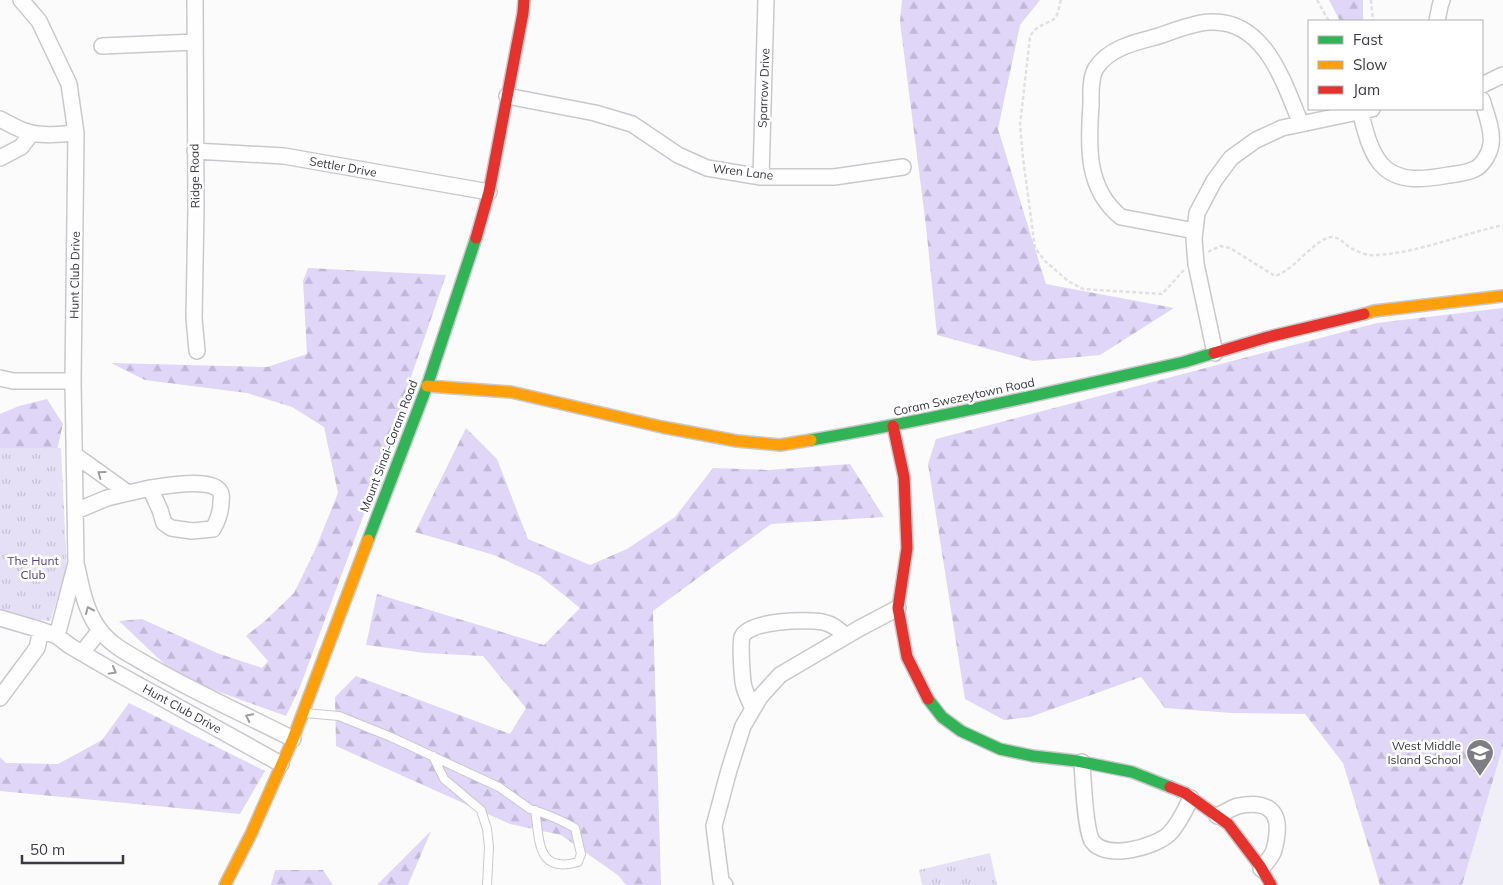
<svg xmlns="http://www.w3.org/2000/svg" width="1503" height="885" font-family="Mulish,sans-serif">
<defs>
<pattern id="forest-firs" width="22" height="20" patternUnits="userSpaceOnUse" patternTransform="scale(1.25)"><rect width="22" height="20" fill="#dfd6f8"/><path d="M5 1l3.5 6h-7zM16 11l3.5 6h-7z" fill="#c0b8d6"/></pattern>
<pattern id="park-tufts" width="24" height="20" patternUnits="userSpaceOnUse" patternTransform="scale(1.25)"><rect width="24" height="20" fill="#e5e0f5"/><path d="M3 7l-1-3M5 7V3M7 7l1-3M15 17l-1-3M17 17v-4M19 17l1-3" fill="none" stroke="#c5c1d3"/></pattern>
</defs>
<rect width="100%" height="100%" fill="#fbfbfb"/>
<path fill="#f0eff7" d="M1503,668V885H1418Z"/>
<path fill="url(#forest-firs)" d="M902,0H1040L1020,25L998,129L1046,284L1174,308L1100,355L1033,361L937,335L926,226L900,22Z
M1329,0H1363V21H1340Z
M308,268L446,275L364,514L300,687L286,716L178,677L119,621L142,619L217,653L262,668L268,661L246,636L266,620L294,593L315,550L338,493L324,427L292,407L247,393L145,380L111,363L267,367L307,354L303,281Z
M1503,308V746L1462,885H1380L1343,763L1305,714L1232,713L1165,708L1141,677L1030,717L1004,720L965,699L928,464L936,439L1377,323Z
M47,399L63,424L51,476L0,461V414L19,406Z
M466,428L497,459L528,539L590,565L627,549L675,517L713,468L768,470L850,464L884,517L771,524L653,611L661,885H626L619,876L561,835L510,824L336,746L335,697L356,676L510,734L526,708L483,656L425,653L366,645L377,594L544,645L580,608L540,576L494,555L415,532Z
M129,703L265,771L240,814L0,791V757L6,763L58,764L102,740Z
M431,831L408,885H377Z
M275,870H323L333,885H271Z"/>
<path fill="url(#park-tufts)" d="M0,448H61L67,570L50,621L0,615Z
M990,853L997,885H922L919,870Z"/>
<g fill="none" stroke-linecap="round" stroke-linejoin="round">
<defs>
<path id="lane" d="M305,713L339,716L391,737L499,787L530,809C548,814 559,819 575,828L581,854L578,862C536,874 540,840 535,810
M433,756L444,779L481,810L487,829L489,847L487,885"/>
<path id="street" d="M21,0L39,21L69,84L76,133L73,381L76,563L57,636
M195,0L196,208L194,318L197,351
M1437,21L1440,6L1442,0
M102,46L195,42
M1482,85L1503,75
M507,96L595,113L632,124L678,155L707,168L761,177H834L903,167
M1360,111C1365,129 1369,150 1381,164C1398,184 1427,179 1449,175C1458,174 1467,173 1475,169C1483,165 1490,153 1491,144C1493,130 1486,113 1482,100
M0,119C8,123 16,128 25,131C41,137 60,134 76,133
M195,151L284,156L489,192
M0,158L21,147L32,133
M761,177L766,0
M1195,231L1121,217C1086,189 1088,146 1091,105C1091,93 1090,78 1096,68C1110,47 1137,42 1159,36C1173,31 1196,22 1210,22C1265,19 1284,83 1301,124
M1215,353L1196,264L1194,239L1197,213L1214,181L1231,158L1256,140L1282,128L1372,109
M0,378L13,381H73
M75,455L128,493
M76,511L107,498L150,488L160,510L164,523L171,528L192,531L213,529C218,520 221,512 221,502C221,500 222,497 221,494C217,476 164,486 150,488
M77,567C82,590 86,615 103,634C114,647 131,655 146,664C194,692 244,714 293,739
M0,618L41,630L57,636L70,646L113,671L281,764
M82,653L100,630
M0,698L37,648L41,630
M753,709C750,702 746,694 744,687C742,680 740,644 742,637C749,620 808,619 823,622C833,624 839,630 846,636
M1082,762C1083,778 1085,829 1092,841C1106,861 1155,847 1169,834C1179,824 1185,810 1191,798
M1217,816C1224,813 1231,808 1238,806C1262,801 1280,807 1277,834C1275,852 1273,855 1261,869
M725,885L721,881L714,826L729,770L743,726L760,697L780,675L860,628L898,608"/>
<path id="fast" d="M811,440C936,419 1060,390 1184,362L1214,353
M368,540L427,386L476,238
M928,699L942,717L961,731L1000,749L1033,756L1077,761L1132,772L1170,787"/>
<path id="slow" d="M1364,314L1374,311L1503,296
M427,386L511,392L662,427L737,441L780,445L811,440
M225,885L251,834L293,739L368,540"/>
<path id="jam" d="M476,238L489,192L523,13L524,0
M1214,353L1268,337L1364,314
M893,426L904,477L907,548L898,608L907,657L928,699
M1170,787L1185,793L1228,824L1260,866L1271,885"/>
</defs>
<use href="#lane" stroke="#cac8cd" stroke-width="10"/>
<use href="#street" stroke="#cac8cd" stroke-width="18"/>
<use href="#fast" stroke="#cac8cd" stroke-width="14"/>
<use href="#slow" stroke="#cac8cd" stroke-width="14"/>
<use href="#jam" stroke="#cac8cd" stroke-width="14"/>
<path stroke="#e1e1e1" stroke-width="2.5" stroke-dasharray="4 2.5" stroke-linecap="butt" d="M1061,0C1059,5 1059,12 1056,17C1051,24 1036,23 1030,37L1020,125L1023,158L1035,248L1045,261L1068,281L1083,289L1162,294L1184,270
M1317,0L1329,21
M1371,0L1373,21
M1208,252L1220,246L1230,248L1275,276C1278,275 1282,273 1285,271C1297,264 1317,239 1331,237C1340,237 1344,244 1351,248C1358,252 1367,256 1376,255C1418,253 1462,234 1503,225"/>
<use href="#lane" stroke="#fefefe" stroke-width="8"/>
<use href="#street" stroke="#fefefe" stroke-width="15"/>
<use href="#fast" stroke="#30b455" stroke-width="11"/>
<use href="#slow" stroke="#ff9f0a" stroke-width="11"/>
<use href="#jam" stroke="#e5322d" stroke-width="11"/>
</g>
<defs><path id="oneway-chevron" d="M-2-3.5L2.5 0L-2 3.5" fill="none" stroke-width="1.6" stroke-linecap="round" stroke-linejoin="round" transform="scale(1.25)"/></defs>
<g stroke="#9c9ca1">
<use href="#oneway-chevron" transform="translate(101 474) rotate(-144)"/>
<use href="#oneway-chevron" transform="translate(89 610) rotate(-114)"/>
<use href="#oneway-chevron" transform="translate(113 671) rotate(29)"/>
<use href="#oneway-chevron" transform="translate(249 717) rotate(-153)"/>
</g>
<defs>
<symbol id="school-pin" viewBox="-11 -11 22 30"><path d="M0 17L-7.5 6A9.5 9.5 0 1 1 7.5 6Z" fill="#7e7d84" stroke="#fff"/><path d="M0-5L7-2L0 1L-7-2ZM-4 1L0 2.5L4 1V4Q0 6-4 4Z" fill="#fff"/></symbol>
</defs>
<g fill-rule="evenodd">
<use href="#school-pin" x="1464" y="737" width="32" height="43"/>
</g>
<g text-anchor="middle" stroke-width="5" stroke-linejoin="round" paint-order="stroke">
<g font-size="12" fill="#3b3944" stroke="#fff">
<text transform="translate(764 88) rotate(-88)" y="4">Sparrow Drive</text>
<text transform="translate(343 167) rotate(10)" y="4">Settler Drive</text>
<text transform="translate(743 172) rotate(7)" y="4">Wren Lane</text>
<text transform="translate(195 176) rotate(-91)" y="4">Ridge Road</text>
<text transform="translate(75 275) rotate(-89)" y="4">Hunt Club Drive</text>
<text transform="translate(964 397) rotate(-12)" y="4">Coram Swezeytown Road</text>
<text transform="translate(389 446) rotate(-69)" y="4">Mount Sinai-Coram Road</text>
<text transform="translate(182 709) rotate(29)" y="4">Hunt Club Drive</text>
</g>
<g font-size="12" fill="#59418a" stroke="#fff">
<text x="33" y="565">The Hunt<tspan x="33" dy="14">Club</tspan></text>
</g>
<g font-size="12" fill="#3b3944" stroke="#fff" text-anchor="end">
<text x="1461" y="750">West Middle<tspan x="1461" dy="14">Island School</tspan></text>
</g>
</g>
<rect x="1308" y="20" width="175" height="90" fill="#ffffff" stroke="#b1b0b4"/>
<rect x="1318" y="36" width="25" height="8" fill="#30b455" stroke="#b1b0b4"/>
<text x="1353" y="45" font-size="15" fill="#3b3944">Fast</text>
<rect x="1318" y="61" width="25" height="8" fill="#ff9f0a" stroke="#b1b0b4"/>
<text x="1353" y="70" font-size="15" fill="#3b3944">Slow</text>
<rect x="1318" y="86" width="25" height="8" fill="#e5322d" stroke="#b1b0b4"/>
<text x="1353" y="95" font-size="15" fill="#3b3944">Jam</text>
<path d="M22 855v8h101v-8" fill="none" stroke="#3b3944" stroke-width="2.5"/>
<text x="30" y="855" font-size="15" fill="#3b3944" stroke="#ffffff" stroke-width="4" paint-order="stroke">50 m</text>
</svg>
